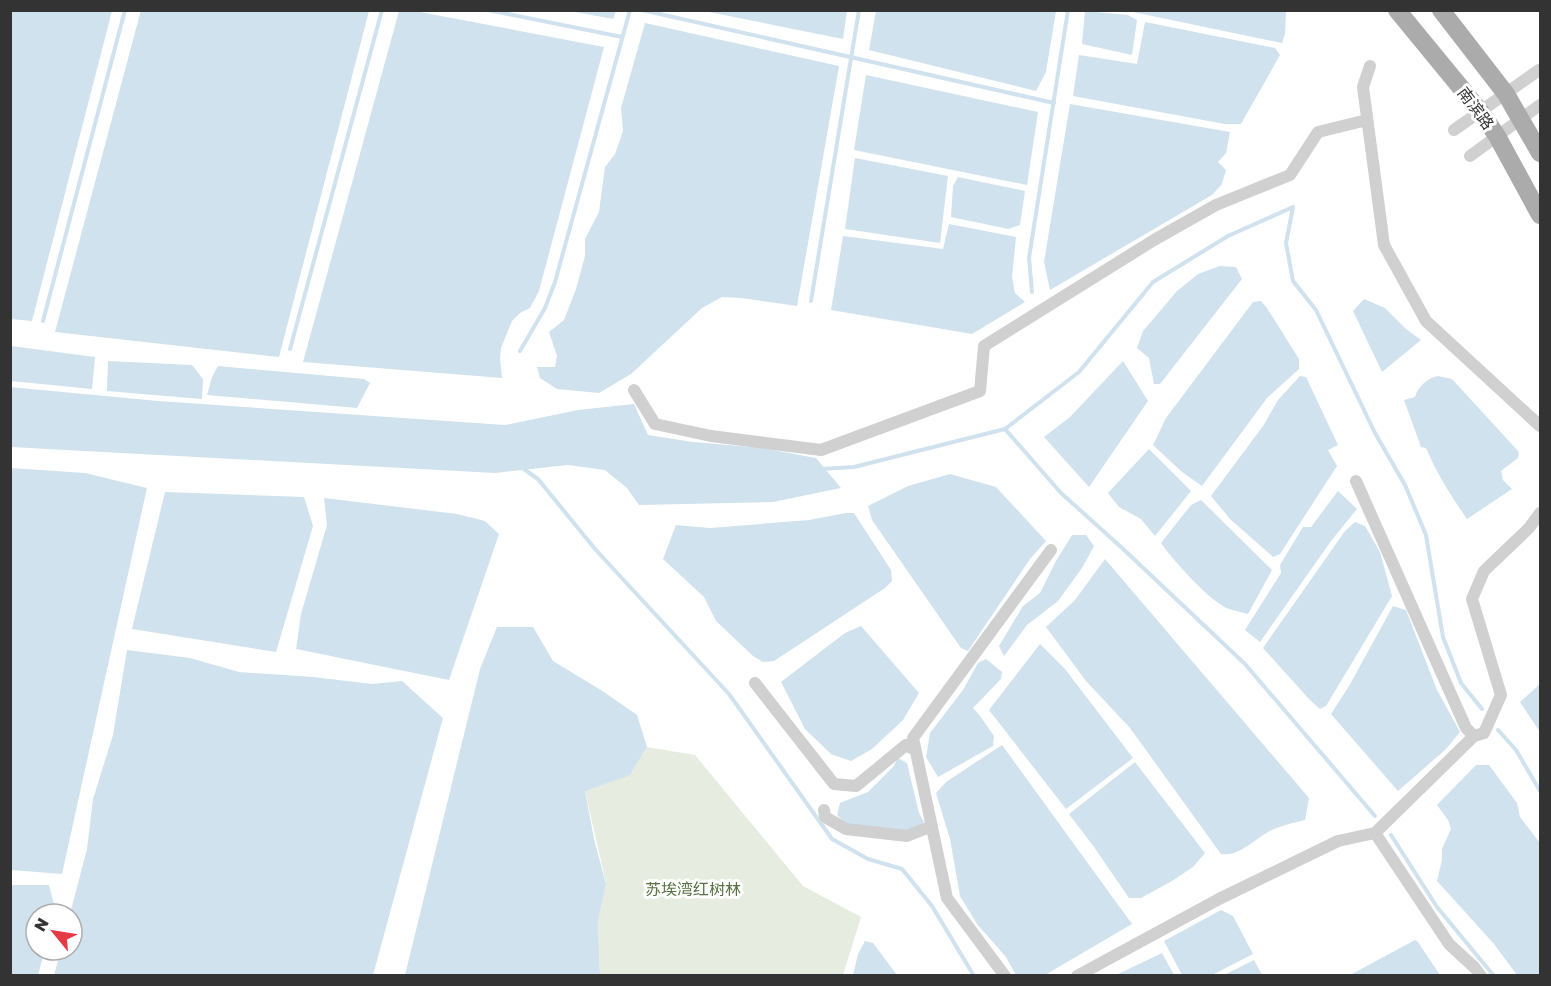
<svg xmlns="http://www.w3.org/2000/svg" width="1551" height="986" font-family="'Golos Text','Noto Sans SC',sans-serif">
<rect width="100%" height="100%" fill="#fff"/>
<path fill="#e6ecdf" d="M647,747L695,755L803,886L861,917L843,975H600L598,922L606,883L585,791L590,771L630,775Z"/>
<path fill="#cfe2ee" d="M11,10L112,11L32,321L11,319Z
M141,10L369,11L279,357L55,332Z
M399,11H415L604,47L539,291L530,308L520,313L512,321L501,348L500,359L502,378L303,362Z
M570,11H616L613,19Z
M704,11L847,10V11L843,39Z
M876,11H1056L1046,72L1036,91L869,50Z
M1085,11L1128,15L1137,20L1132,55L1082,44Z
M1128,11H1286L1285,34L1282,43Z
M1145,22L1275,48L1280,55L1241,124H1225L1073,96L1079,55L1137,64Z
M645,23L839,66L797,306L741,298L722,297L702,308L631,374L599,393L557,389L540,378L537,367H555L557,356L549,332L564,320L576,289L585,256V239L599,212L605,167L615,154L623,131L621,108Z
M866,75L1038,112L1027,185L854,150Z
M1070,104L1230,132L1226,153L1218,162L1226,170L1222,184L1212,195L1050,290L1044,262Z
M855,158L948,176L940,243L845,229Z
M958,177L1025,191L1020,225L1008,229L951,217L953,186Z
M949,224L1016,237L1012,277L1015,293L1025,302L972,334L831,310L843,236L943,249Z
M1220,266L1236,267L1242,279L1160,384H1154L1149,358L1137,348L1143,331L1177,291L1198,274Z
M1364,299L1385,308L1406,329L1421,340L1382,372L1353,311Z
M1261,301L1267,308L1299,359V369L1267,398L1202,486L1182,472L1153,445L1166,418L1253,302Z
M11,346L95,357L92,389L11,381Z
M108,361L192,365L203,379L202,399L107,391Z
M1123,361L1148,401L1089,487L1044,437L1070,417Z
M218,366L364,379L370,383L357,408L207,395L212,377Z
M1300,376L1306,377L1338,445L1328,450L1337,466L1280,554L1273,557L1230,519L1211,496L1263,426L1278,400Z
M1438,376L1452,379L1519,452L1518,458L1501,471L1503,480L1512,489L1467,519C1451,496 1437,474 1426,448L1421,447L1404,400L1415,397C1418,387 1427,378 1438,376Z
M10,387L158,401L505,425L578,410L634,404L648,435L693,442L763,448L816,458L841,488L773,502L639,505L627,488L605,470L568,465L495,473L11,447Z
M1149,449L1191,491L1155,536L1141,519L1119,507L1108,493Z
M11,468L85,473L147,488L62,874L11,870Z
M950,474L996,487L1046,541L1030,559L968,651L961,648L872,520L868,506L908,486Z
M1338,491L1357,509L1331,541L1260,642L1245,630L1281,573L1280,565L1303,527H1311Z
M165,492L304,497L313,526L276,652L132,629Z
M324,498L457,514L485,521L499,534L449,680L296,649L301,614L327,525Z
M1201,500L1272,570L1248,614C1242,612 1235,611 1229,609C1211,603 1172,559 1161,543L1191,505Z
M846,513H854L891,570L892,581L885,588L774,661L763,662L753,656L716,621L704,597L663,559L676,525L710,528L809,520Z
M1355,522L1365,526L1380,552L1392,596L1326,706L1320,709L1309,699L1263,648L1345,531Z
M1072,535H1086L1094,546L1082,568L1058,601L1027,625L1004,656L999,646L1023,606L1040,593L1056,561Z
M1105,559L1309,798L1305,820C1293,823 1279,826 1268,832C1254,840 1238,857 1221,854L1130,728L1086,681L1046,627L1075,600Z
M1393,606L1406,610L1437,690L1460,732L1446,749L1398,791L1331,714L1349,686Z
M861,626L919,693L903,720L872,749L851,761L831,754L805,729L781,682L845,633Z
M497,627H533L553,661L604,692L637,715L647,747L630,775L585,791L594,839L606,884L598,922L600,975H405L480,669Z
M1040,644L1065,669L1133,758L1066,809L989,710Z
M127,650L190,658L239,672L313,677L372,684L402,681L443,718L373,975H54L61,950H72V914H70L87,849L93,799L113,735Z
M986,659L1002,672L1001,679L973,708L980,716L994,736L993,746L938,777L926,757L930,733L963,690L978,663Z
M1540,684V732L1520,702Z
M1002,745L1132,924L1045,975H1016L1006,957L977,924L960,896L950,839L936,793L946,782Z
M898,758L907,763L919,813L924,822L908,834L873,826L859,828L845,823L837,815L840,803L868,792L893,767Z
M1135,762L1205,853L1193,867L1172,881L1141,898H1129L1094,847L1069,814Z
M1476,765H1489L1517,803L1520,817L1540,843V975H1517L1494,944L1437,881L1442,860V849L1451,829L1448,820L1437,805Z
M11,885H49L56,912L55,914H36V950H45L38,975H11Z
M1221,910L1233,916L1253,954L1212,975H1182L1164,941Z
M1415,940L1418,942L1440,975H1350Z
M865,941L873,943L897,975H853L858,954Z
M1162,953L1174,975H1116Z
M1254,960L1262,975H1224Z"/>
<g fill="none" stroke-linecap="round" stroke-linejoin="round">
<path stroke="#cfe2ee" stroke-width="4" d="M488,10L622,37
M642,10L1054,103
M1032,292L1029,258L1068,10
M811,301L859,10
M43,321L125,10
M290,349L382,10
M520,351L545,308L555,282L630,10
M1005,429L1079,372L1153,282L1228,236L1293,207L1286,243L1293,281L1316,310L1375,433L1405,485L1426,535L1443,637L1461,683L1482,709
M521,467L538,479L595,549L729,694L832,839L868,859L902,869L932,906L974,976
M821,469L854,467L1005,429L1061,493L1121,547L1245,664L1375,816
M1498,730L1516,750L1540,791
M1391,835L1437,907L1494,976"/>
<path stroke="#d0d0d0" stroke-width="12" d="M1370,66L1363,87L1384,245L1426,321L1540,426
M1454,130L1539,70
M1470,156L1540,105
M634,390L655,424L711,436L821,450L980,391L984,346L1154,240L1216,205L1290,175L1318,132L1367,120
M1356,481L1466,728L1474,736
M755,683L834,784L856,786L906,745L915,750
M824,810L825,817L846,829L907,836L932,826
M1375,833L1449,944L1475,968L1481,976
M1005,976L947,898L913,738L1051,550
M1077,976L1219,899L1338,841L1375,833L1474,736L1484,733L1501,695L1472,599L1484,571L1529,528L1540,513"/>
<path stroke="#ababab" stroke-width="18" d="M1397,10L1480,111L1497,136L1540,215
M1441,10L1506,94L1540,153"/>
</g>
<g text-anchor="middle" stroke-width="6" stroke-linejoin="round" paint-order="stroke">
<g font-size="16" fill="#333" stroke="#fff">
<text transform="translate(1476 108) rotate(53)" y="6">南滨路</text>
</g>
<g font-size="16" fill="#56703f" stroke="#fff">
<text x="693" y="895">苏埃湾红树林</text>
</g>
</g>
<rect width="1551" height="986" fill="none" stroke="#333333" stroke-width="24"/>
<g transform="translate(54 932) rotate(300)"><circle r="28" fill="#ffffff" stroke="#adadad" stroke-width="1.5"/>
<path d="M0-4.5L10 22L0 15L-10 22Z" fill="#e63946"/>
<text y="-9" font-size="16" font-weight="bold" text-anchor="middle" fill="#333333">N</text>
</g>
</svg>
